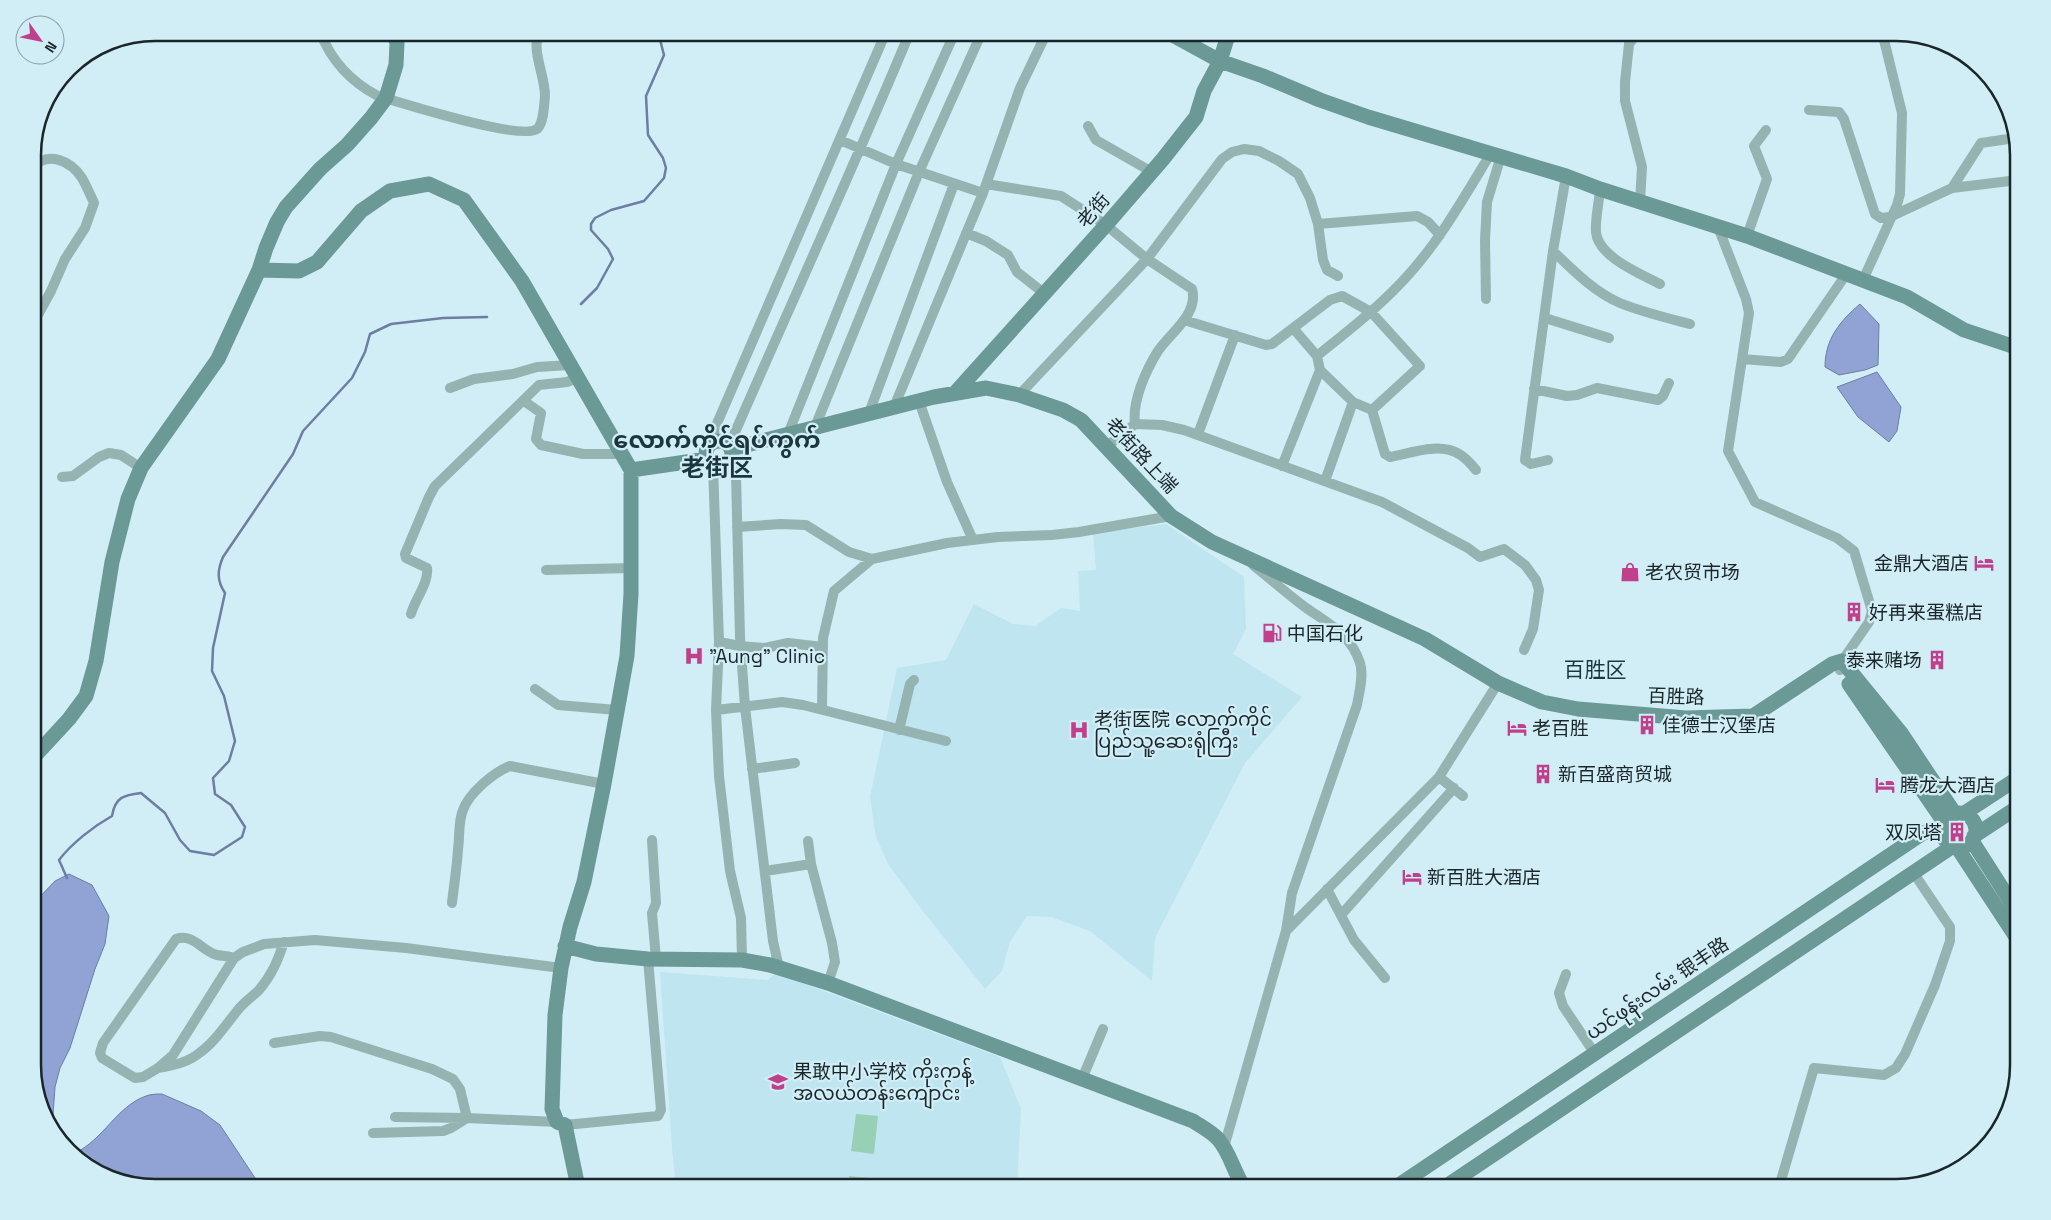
<svg xmlns="http://www.w3.org/2000/svg" width="2051" height="1220" font-family="'Space Grotesk','Noto Sans SC','Noto Sans Myanmar',sans-serif">
<rect width="100%" height="100%" fill="#d1eef7"/>
<path fill="#bee5f0" d="M1166,524L1244,577L1246,629L1233,654L1302,697L1245,763L1155,938L1152,981L1090,931L1051,917L1027,916L1010,942L1002,971L985,989L922,910L888,864L876,837L870,797L897,668L946,660L974,604L1013,624L1035,626L1061,608L1080,611L1078,571L1096,570L1093,533Z
M660,972L768,980L776,973L1000,1057L1021,1109L1017,1187H676L672,1148Z"/>
<path fill="#98d0b6" d="M856,1114L878,1116L874,1154L851,1151Z
M849,1176L870,1178L869,1187H848Z"/>
<path fill="#91a2d4" stroke="#6e7da1" d="M1860,304L1879,324L1878,365L1865,370L1839,375L1825,367C1825,339 1840,321 1860,304Z
M1877,372L1901,407L1897,431L1889,442L1858,417L1837,387Z
M69,874L92,885L109,916L105,944L95,969L70,1048L60,1068L55,1087L52,1129L49,1126L33,1073V904L55,881Z
M162,1094L201,1111L220,1125L261,1187H155L94,1171L75,1153C103,1140 117,1106 146,1096C151,1094 157,1094 162,1094Z"/>
<g fill="none" stroke-linecap="round" stroke-linejoin="round">
<path stroke="#6e7da1" stroke-width="2.5" d="M581,304L597,288L613,259L608,249L591,230V224L595,218L611,210L644,201L664,178L666,168L663,158L648,135L646,96L664,55L658,32
M67,878L59,860C72,843 94,826 112,816C115,797 124,795 141,793L165,813L180,840L190,851L214,855L242,837L245,827L231,805L215,794L213,778L229,761L235,741L224,696L212,671L213,648L225,593C217,581 217,571 223,557L293,454L303,431L352,378L365,352L370,334L391,324L443,318L487,317"/>
<path stroke="#95b3b1" stroke-width="10" d="M320,32C331,60 351,82 378,96C402,103 521,141 537,129C544,123 544,104 545,96C545,75 531,51 539,32
M1638,32L1629,44L1625,82V101L1642,167L1640,202
M1820,32L1821,33
M1809,110L1839,112L1844,119L1875,214L1881,218L1890,217L1952,188L2018,180
M1088,126L1096,140L1152,172
M840,140L896,164L983,193
M33,168C47,150 71,161 82,178C86,185 90,194 94,203L85,228L65,259L51,291L33,324
M986,184L1061,196L1106,225L1147,259L1192,289C1199,314 1170,333 1158,351C1146,370 1132,401 1135,424L1106,447
M1952,188L1981,143L2015,138
M1600,189C1599,203 1595,219 1596,232C1598,257 1641,274 1660,284
M1318,224L1417,216L1428,222L1440,235
M1718,227L1746,299L1749,313L1728,451L1755,502L1837,538L1854,551L1872,611L1869,622L1842,661L1840,670
M966,233L986,241L1008,255L1017,272L1045,294
M1747,236L1767,179L1754,146L1766,130
M1553,251C1573,270 1594,292 1620,303C1642,312 1667,318 1690,324
M1863,280L1897,205L1900,194L1902,113L1882,32
M1486,299L1485,240L1487,202L1501,156
M1545,318L1609,338
M1184,320L1266,345L1272,344L1330,300L1342,296L1371,312L1420,366L1372,410
M1293,328L1317,356L1320,370L1353,402L1372,410
M1317,356C1349,330 1383,304 1410,273C1442,237 1466,194 1491,153
M1742,359L1781,362L1788,359L1847,273
M450,388L474,379L513,374L537,367L570,365
M1534,389L1567,396L1577,395L1597,388L1658,400L1663,396L1669,383
M1019,395L1147,259L1222,159L1232,152L1244,149L1259,151L1279,161L1298,174L1310,198L1318,224L1323,260L1327,270L1338,276
M524,401L541,413L536,439L541,445L583,454H620
M919,401L947,482L973,540
M894,407L983,193L1020,88L1047,32
M1372,410L1385,454L1390,457C1411,453 1440,442 1459,454C1465,457 1471,464 1476,470
M869,413L954,184
M1135,424L1162,425L1184,430L1382,502L1468,548L1480,557L1504,549L1525,565L1536,580L1539,590L1533,629L1524,650
M815,427L919,172L982,32
M788,434L896,164L955,32
M1198,434L1235,335
M712,443L715,428L886,32
M729,446C789,308 852,171 910,32
M730,460L736,475L740,637L745,707L773,941L779,968
M1548,460L1531,464L1525,460L1553,251L1566,176
M713,465L719,642L716,710L719,776L730,871L741,918L742,960
M1282,466L1320,370
M62,477L73,476L99,457L109,453L121,455L141,468
M1325,481L1353,402
M737,527L781,524L806,525L849,552L872,559
M546,570L632,568
M411,614C415,599 429,583 427,568L406,558L405,554L429,497L435,486L539,385L567,382L577,378
M719,642L740,646L765,648L788,643L823,647
M535,689L558,705L617,710
M822,709L823,638L834,591L872,559L947,543L998,537L1052,535L1079,532L1171,516
M716,710L782,702L803,705L946,741
M899,730L910,684L914,680
M752,769L795,763
M1439,777L1463,796
M652,840L656,903L652,913L656,959
M808,841L811,864L832,943L835,962L828,983
M765,871L811,864
M1327,889L1354,940L1385,978
M452,903C454,885 457,867 458,849C460,836 458,822 463,810C469,793 494,772 510,766L604,784
M1341,915L1454,788
M1286,931L1439,777L1498,683
M234,958C228,956 222,956 217,955C202,951 193,933 176,939L103,1043L100,1053L102,1058L135,1078L143,1077L158,1068L173,1055L234,958L243,952L264,944L315,940L406,948L561,968
M1566,974L1559,993L1563,1006L1595,1054
M274,1043L320,1036L331,1037L432,1069L453,1079L460,1089L467,1118L557,1122
M158,1068C172,1066 187,1063 198,1054C214,1043 225,1026 237,1011C243,1003 252,997 259,990C272,975 278,960 284,942
M1082,1079L1103,1029
M565,1125L658,1116L661,1110L648,959
M373,1133L443,1131L451,1128L467,1118L395,1117
M1224,1147L1286,931L1292,893L1357,705C1359,693 1364,675 1360,663C1351,634 1327,623 1305,607C1287,594 1271,579 1253,565
M1779,1187L1814,1068L1884,1075L1896,1068L1905,1054L1935,985L1950,941V927L1913,872"/>
<path stroke="#6a9996" stroke-width="15" d="M1167,32L1220,61L1263,76L1320,100L1368,117L1566,176L1600,189L1747,236L1907,297L1964,330L2018,348
M259,270L299,271L317,262L361,211L390,191L429,184L464,200L522,281L631,470V594L627,656L604,784L584,882L570,927L561,968L555,1015L552,1109L557,1122L565,1125L578,1187
M955,393L1106,225L1163,159L1196,117L1204,91L1220,61L1229,32
M706 454a13 13 0 1 1 26 0a13 13 0 1 1-26 0Z
M731,449L934,397L986,388L1019,395L1063,410L1081,420L1171,516L1212,542L1425,639L1498,683L1542,702L1578,709L1686,718L1753,716L1832,664L1842,661L1901,733L1955,814
M631,470L707,459
M1849,684L1944,822
M33,758L69,719L86,696L96,661L112,562L128,499L141,468L218,359L259,270L266,248L277,222L286,207L320,169L347,145L371,118L386,98L396,65L397,43L393,32
M1942 830a17 17 0 1 1 34 0a17 17 0 1 1-34 0Z
M1963,814L2018,778
M1974,836L2018,807
M1972,841L2018,913
M1957,847L2018,940
M565,946L596,954L648,959L742,960L770,965L828,983L1193,1121C1202,1127 1212,1132 1218,1139C1230,1152 1234,1173 1244,1187
M1396,1187L1923,833L1942,827
M1445,1187L1953,846"/>
</g>
<defs>
<symbol id="hotel-bare" viewBox="-9 -9 18 18"><path d="M-6-4.5h1.5V1H6V5H4.5V3h-9V5H-6ZM-4 0a1.8 1.8 0 1 1 3.6 0ZM.5 0V-2.5h3Q6-2.5 6 0Z" fill="#c1408b" stroke="#d1eef7" stroke-width="2.5" paint-order="stroke"/></symbol>
<symbol id="shop-bare" viewBox="-9 -9 18 18"><path d="M-5-2.5h2.3a2.7 3.5 0 0 1 5.4 0H5L5.5 6h-11ZM-1.5-2.5h3a1.5 2.3 0 0 0-3 0Z" fill="#c1408b" stroke="#d1eef7" stroke-width="2.5" paint-order="stroke"/></symbol>
<symbol id="building-bare" viewBox="-9 -9 18 18"><path d="M-4-6H4V6H1V3H-1V6H-4ZM-2.5-4.3h1.7v1.8h-1.7ZM.8-4.3h1.7v1.8H.8ZM-2.5-1h1.7V.8h-1.7ZM.8-1h1.7V.8H.8Z" fill="#c1408b" stroke="#d1eef7" stroke-width="2.5" paint-order="stroke"/></symbol>
<symbol id="fuel-bare" viewBox="-9 -9 18 18"><path d="M-5.5-6h7V0h2V4h1.3V-2.5L3-4.5l.8-.8L6-3V5H2.5V1h-1V6h-7ZM-4.2-4.7v3.2H.2V-4.7Z" fill="#c1408b" stroke="#d1eef7" stroke-width="2.5" paint-order="stroke"/></symbol>
<symbol id="hospital-bare" viewBox="-9 -9 18 18"><path d="M-5-5h3v3.5h4V-5h3V5h-3V1.5h-4V5h-3Z" fill="#c1408b" stroke="#d1eef7" stroke-width="2.5" paint-order="stroke"/></symbol>
<symbol id="school-bare" viewBox="-9 -9 18 18"><path d="M0-5L7-2L0 1L-7-2ZM-4 1L0 2.5L4 1V4Q0 6-4 4Z" fill="#c1408b" stroke="#d1eef7" stroke-width="2.5" paint-order="stroke"/></symbol>
</defs>
<g fill-rule="evenodd">
<use href="#hotel-bare" x="1970" y="549" width="28" height="28"/>
<use href="#shop-bare" x="1616" y="558" width="28" height="28"/>
<use href="#building-bare" x="1840" y="598" width="28" height="28"/>
<use href="#fuel-bare" x="1258" y="619" width="28" height="28"/>
<use href="#hospital-bare" x="680" y="642" width="28" height="28"/>
<use href="#building-bare" x="1923" y="646" width="28" height="28"/>
<use href="#building-bare" x="1633" y="711" width="28" height="28"/>
<use href="#hotel-bare" x="1503" y="714" width="28" height="28"/>
<use href="#hospital-bare" x="1065" y="716" width="28" height="28"/>
<use href="#building-bare" x="1529" y="760" width="28" height="28"/>
<use href="#hotel-bare" x="1871" y="771" width="28" height="28"/>
<use href="#building-bare" x="1943" y="818" width="28" height="28"/>
<use href="#hotel-bare" x="1398" y="863" width="28" height="28"/>
<use href="#school-bare" x="764" y="1068" width="28" height="28"/>
</g>
<g text-anchor="middle" stroke-width="4.5" stroke-linejoin="round" paint-order="stroke">
<g font-size="19" fill="#1b2629" stroke="#d1eef7">
<text transform="translate(1093 210) rotate(-49)" y="7">老街</text>
<text transform="translate(1142 455) rotate(47)" y="7">老街路上端</text>
<text transform="translate(1676 696) rotate(2)" y="7">百胜路</text>
<text transform="translate(1657 988) rotate(-34)" y="7">ယင်ဖုန်းလမ်း 银丰路</text>
</g>
<g font-size="19" fill="#1b2629" stroke="#d1eef7" text-anchor="start">
<text x="1969" y="570" text-anchor="end">金鼎大酒店</text>
<text x="1645" y="579">老农贸市场</text>
<text x="1869" y="619">好再来蛋糕店</text>
<text x="1287" y="640">中国石化</text>
<text x="709" y="663">"Aung" Clinic</text>
<text x="1922" y="667" text-anchor="end">泰来赌场</text>
<text x="1094" y="726">老街医院 လောက်ကိုင်<tspan x="1094" dy="22">ပြည်သူ့ဆေးရုံကြီး</tspan></text>
<text x="1662" y="732">佳德士汉堡店</text>
<text x="1532" y="735">老百胜</text>
<text x="1558" y="781">新百盛商贸城</text>
<text x="1900" y="792">腾龙大酒店</text>
<text x="1942" y="839" text-anchor="end">双凤塔</text>
<text x="1427" y="884">新百胜大酒店</text>
<text x="793" y="1078">果敢中小学校 ကိုးကန့်<tspan x="793" dy="22">အလယ်တန်းကျောင်း</tspan></text>
</g>
<g font-size="21" fill="#1d353c" stroke="#d1eef7">
<text x="1595" y="677">百胜区</text>
</g>
<g font-size="24" font-weight="bold" fill="#1d353c" stroke="#d1eef7">
<text x="717" y="448">လောက်ကိုင်ရပ်ကွက်<tspan x="717" dy="28">老街区</tspan></text>
</g>
</g>
<path d="M0 0H2051V1220H0ZM155 41H1896A114 114 0 0 1 2010 155V1065A114 114 0 0 1 1896 1179H155A114 114 0 0 1 41 1065V155A114 114 0 0 1 155 41Z" fill="#d1eef7" fill-rule="evenodd"/>
<path fill="none" stroke="#1b2629" stroke-width="2.5" d="M155 41H1896A114 114 0 0 1 2010 155V1065A114 114 0 0 1 1896 1179H155A114 114 0 0 1 41 1065V155A114 114 0 0 1 155 41Z"/>
<g transform="translate(40 40) rotate(123)"><circle r="24" fill="#d1eef7" stroke="#889ea5"/>
<path d="M0-4L9 19L0 12L-9 19Z" fill="#c1408b"/>
<text y="-8" font-size="14" font-weight="bold" text-anchor="middle" fill="#1b2629">N</text>
</g>
</svg>
